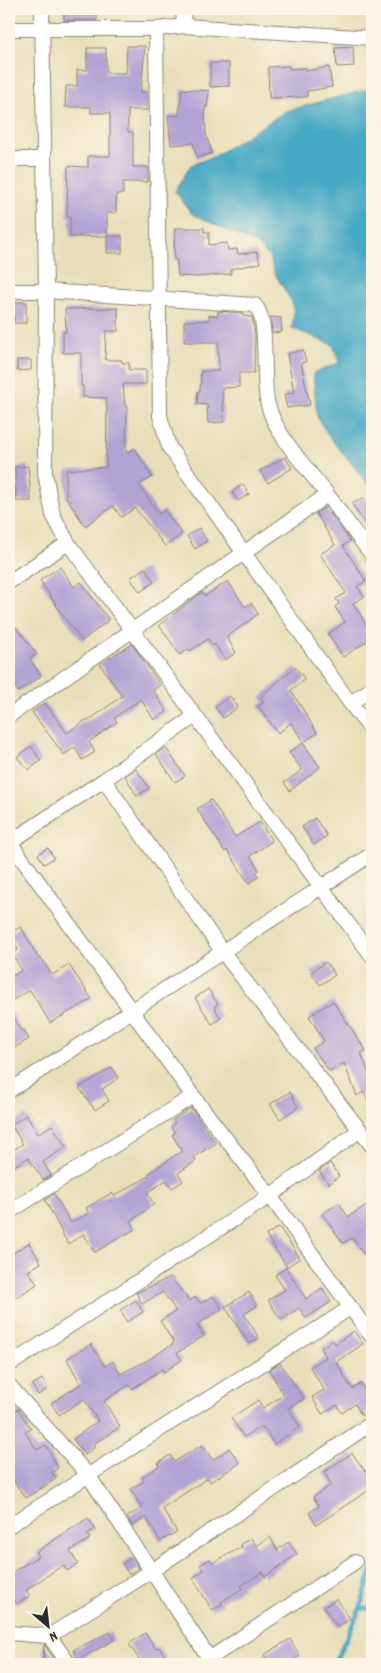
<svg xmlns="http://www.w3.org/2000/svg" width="381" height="1673" font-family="Dekko,sans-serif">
<rect width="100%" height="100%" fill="#fcf5e5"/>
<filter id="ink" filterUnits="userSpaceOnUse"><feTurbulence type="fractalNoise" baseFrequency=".02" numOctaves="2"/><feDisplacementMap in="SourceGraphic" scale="10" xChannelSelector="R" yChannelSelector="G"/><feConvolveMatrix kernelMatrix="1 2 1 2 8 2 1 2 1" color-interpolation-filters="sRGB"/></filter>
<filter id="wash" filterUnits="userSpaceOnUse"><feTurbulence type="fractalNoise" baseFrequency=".0096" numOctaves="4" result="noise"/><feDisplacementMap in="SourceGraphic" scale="20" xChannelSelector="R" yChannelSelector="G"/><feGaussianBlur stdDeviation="1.12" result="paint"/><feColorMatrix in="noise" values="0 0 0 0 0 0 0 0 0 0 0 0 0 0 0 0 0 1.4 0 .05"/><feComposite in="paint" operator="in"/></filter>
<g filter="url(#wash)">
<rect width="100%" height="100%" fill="#e8dfba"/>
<path fill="#44a8c4" stroke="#386a78" d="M372,88V489L328,435L317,417L313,373L339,363L333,345L292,328L294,313L292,302L275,274L269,257L256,244L192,214L175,191L191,165L215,156L286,111Z"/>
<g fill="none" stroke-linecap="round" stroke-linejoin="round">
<path stroke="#44a8c4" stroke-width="4.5" d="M360,1609L372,1569
M334,1664L360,1609L372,1608"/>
</g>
<g id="blocks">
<path fill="#b1a3d4" d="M64,9H97V20H64Z
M127,46H145L141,92H147V110H128V132H133V167H148V182H123V194H116V213H107V236L70,237V217H67L68,166L88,167V156H110V113H91V107H65L66,86H77V70H87V48H106V73H126Z
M353,47L354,66L337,67L335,48Z
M210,63H229V86L210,87Z
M289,66V69L306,68V71L329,67L332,87L307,91V97L269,98L268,67Z
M182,89L209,91L207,107H205L206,134L212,153L197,158L193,143L171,145L168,116L179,115Z
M175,228H204V232H209V245L227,243L228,250L237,249L238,254L257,252L260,263L231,269V274L197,277L178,276L177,260H174Z
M107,236H122V253H107Z
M9,302H26V323H14V317H9Z
M118,308V331H106L105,360H122V363H129V370H146V384H123L125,406H127L126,453L135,448L152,477L139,485L159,514L164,510L182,534L165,546L135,508L121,517L113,506L85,526L66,497V470L106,467L107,411L106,398L83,397V386H81V353H63V332H66L65,309Z
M218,311L243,313V316L252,317L255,335L254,373H239V387L222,388L224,422L208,423L207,405L197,404L198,391H200L201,371H219L218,342H184V321L209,320V315L218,316Z
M270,317L281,318L282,332L272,333Z
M303,350L306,362L301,363L310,405L287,408L284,395L294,392L287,354Z
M17,360H31V370L17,371Z
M285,457L292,468L268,483L260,471Z
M28,466L31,501H16L15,467Z
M243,484L249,494L238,501L232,492Z
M363,498L365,501L368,499L372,505V519L365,524L352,504Z
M326,507L350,541L343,546L366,581L357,586L364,597L353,603L367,626L372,623V638L343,657L328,634L345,622L335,607L339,604L336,599L346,593L320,554L335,545L316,513Z
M199,528L207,541L195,549L187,536Z
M60,567L74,587L81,582L109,620L82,641L61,613L40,580Z
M145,568L154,582L140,592L130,578Z
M228,581L245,607L251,603L258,614L227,637L236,653L225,660L215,644L213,646L208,639L190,651L188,649L180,655L159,625L202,592L205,596Z
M16,627L37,654L30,659L41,676L18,692L9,675V653L13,650L9,644V632Z
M132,644L160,685L153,690L167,712L154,720L141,699L114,718L117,722L89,742L95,752L82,760L75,747L64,755L32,712L45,703L67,733L86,720L88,721L122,696L100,664Z
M295,667L305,679L291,690L317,733L304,742L291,723L278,733L258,706L264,702L261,698L267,691Z
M230,696L238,707L223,718L215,707Z
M303,743L320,767L290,791L284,783L302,770L289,752Z
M31,746L41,761L28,770L17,757Z
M166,748L185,776L175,782L156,754Z
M136,769L149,788L137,796L125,776Z
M211,800L235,837L260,822L272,841L250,856L259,870L256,873L259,877L249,883L227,850L225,852L197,809Z
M315,818L327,836L314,845L302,827Z
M48,848L54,858L44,864L38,854Z
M21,927L39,959L41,958L52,975L69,965L92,999L50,1023L30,990L9,1002V978L22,970L12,954L18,950L9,933Z
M326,962L335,975L320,985L311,972Z
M208,989L218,1004L214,1007L221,1018L212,1024L195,998Z
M333,1001L366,1051L361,1053L369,1074L372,1072V1105L363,1092L357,1096L344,1063L329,1071L313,1048L324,1041L309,1016Z
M9,1007L21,1031L24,1030L29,1039L12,1049L9,1043Z
M112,1067L119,1078L102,1089L109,1101L95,1110L79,1088Z
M290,1092L298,1107L280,1119L270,1104Z
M191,1108L216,1143L194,1157L196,1161L178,1173L183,1181L172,1188L166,1180L147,1193L154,1204L131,1221L135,1229L97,1251L94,1252L84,1234L68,1244L45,1200L54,1194L71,1223L89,1213L86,1208L103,1198L112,1193L114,1196L149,1176L148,1174L182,1151L172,1135L175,1133L171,1126L175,1123L173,1120Z
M26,1115L38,1134L52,1125L66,1147L43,1162L51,1175L43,1180L28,1158L9,1169V1152L23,1144L11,1125Z
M330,1163L339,1176L329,1184L319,1171Z
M339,1203L348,1217L368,1204L372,1211V1251L365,1256L352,1238L343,1243L322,1214Z
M279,1227L300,1258L287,1267L266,1235Z
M29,1243L41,1263L28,1271L37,1284L9,1302V1256Z
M286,1268L306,1299L322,1288L331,1302L306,1318L299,1308L281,1320L268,1300L285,1290L275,1275Z
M171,1277L189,1301L196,1297L200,1303H202L213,1296L222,1309L197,1325L204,1336L177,1353L182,1360L164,1372L162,1369L132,1389L129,1385L104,1401L120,1427L93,1444L95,1447L85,1455L73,1439L98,1421L84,1399L59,1415L51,1403L81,1384L67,1359L91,1344L105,1366L113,1361L120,1374L148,1360L174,1343L160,1321L176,1311L163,1292L142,1304L136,1293Z
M249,1292L257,1306L244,1314L259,1338L249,1344L225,1307Z
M136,1300L143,1312L127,1322L120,1310Z
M354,1331L363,1344L336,1362L352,1389L361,1383L372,1402V1410L362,1416L355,1404L342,1413L337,1405L322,1414L312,1397L324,1390L310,1367L326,1357L321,1348L333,1340L335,1344Z
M280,1363L304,1399L288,1408L300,1427L274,1444L263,1427H260L244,1437L231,1418L258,1400L263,1408L284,1395L269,1370Z
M42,1379L48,1389L38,1395L32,1385Z
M18,1409L31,1429L25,1432L37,1450L46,1445L58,1468L52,1472L56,1479L26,1498L9,1475V1415Z
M202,1445L213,1460L229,1448L240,1463L210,1482L208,1478L162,1508L177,1532L160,1541L146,1517L132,1526L127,1517L142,1508L131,1489L144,1481L142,1477L159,1466L158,1463L170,1455L174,1462Z
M352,1453L365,1471L372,1467V1488L316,1525L309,1513L319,1506L313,1497L331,1485L324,1472Z
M88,1518L95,1529L87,1534L90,1539L70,1551L78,1564L67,1571L63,1565L26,1590L30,1596L16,1604L14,1600L9,1604V1574L39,1556L36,1552Z
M270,1537L277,1550L289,1542L297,1554L265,1577L263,1572L241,1586L243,1588L221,1602L222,1605L212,1610L193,1578L204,1570L200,1565L210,1559L212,1563L242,1547L241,1544L251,1538L256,1546Z
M132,1557L139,1568L129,1574L122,1564Z
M337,1599L350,1619L337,1627L324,1607Z
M110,1632L114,1640L78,1660L73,1650Z
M145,1633L156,1649L159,1647L167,1659L157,1664H142L129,1644Z
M290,1639L300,1656L286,1664H255L266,1658L264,1655Z
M44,1644L58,1664H43Z"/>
</g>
</g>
<g filter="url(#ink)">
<use href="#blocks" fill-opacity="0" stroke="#8a8572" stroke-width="1"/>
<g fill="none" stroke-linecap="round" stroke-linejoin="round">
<defs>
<path id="minor" d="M42,9L46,291L45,473L53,515L68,543L372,956
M183,9L184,26
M9,29H156L184,26L372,38
M156,29L160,416L169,447L350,703L372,731
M9,159H43
M9,291H46L255,305C270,319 261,380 268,405C276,436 307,468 327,494C342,514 356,535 372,555
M9,582L68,543
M350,703L372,689
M9,716L327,495
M104,780L222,951L372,1146
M9,841L193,1096L270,1196L372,1337
M9,843L104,780L195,716
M9,1091L372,854
M9,1212L193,1096
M9,1365L270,1196L360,1130
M9,1385L88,1475L213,1664
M9,1526L350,1308
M9,1633L49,1636L153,1570L372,1423
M49,1636L69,1664
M209,1659L355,1562"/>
</defs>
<use href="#minor" stroke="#8a8572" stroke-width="16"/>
<use href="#minor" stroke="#fff" stroke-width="14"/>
</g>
</g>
<rect width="381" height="1673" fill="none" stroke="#fcf5e5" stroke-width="30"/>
<g transform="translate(48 1626) rotate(152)" stroke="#fcf5e5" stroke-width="4" paint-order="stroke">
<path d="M0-4L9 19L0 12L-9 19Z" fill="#2b2b2b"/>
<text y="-8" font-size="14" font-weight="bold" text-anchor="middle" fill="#2b2b2b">N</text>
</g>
</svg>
